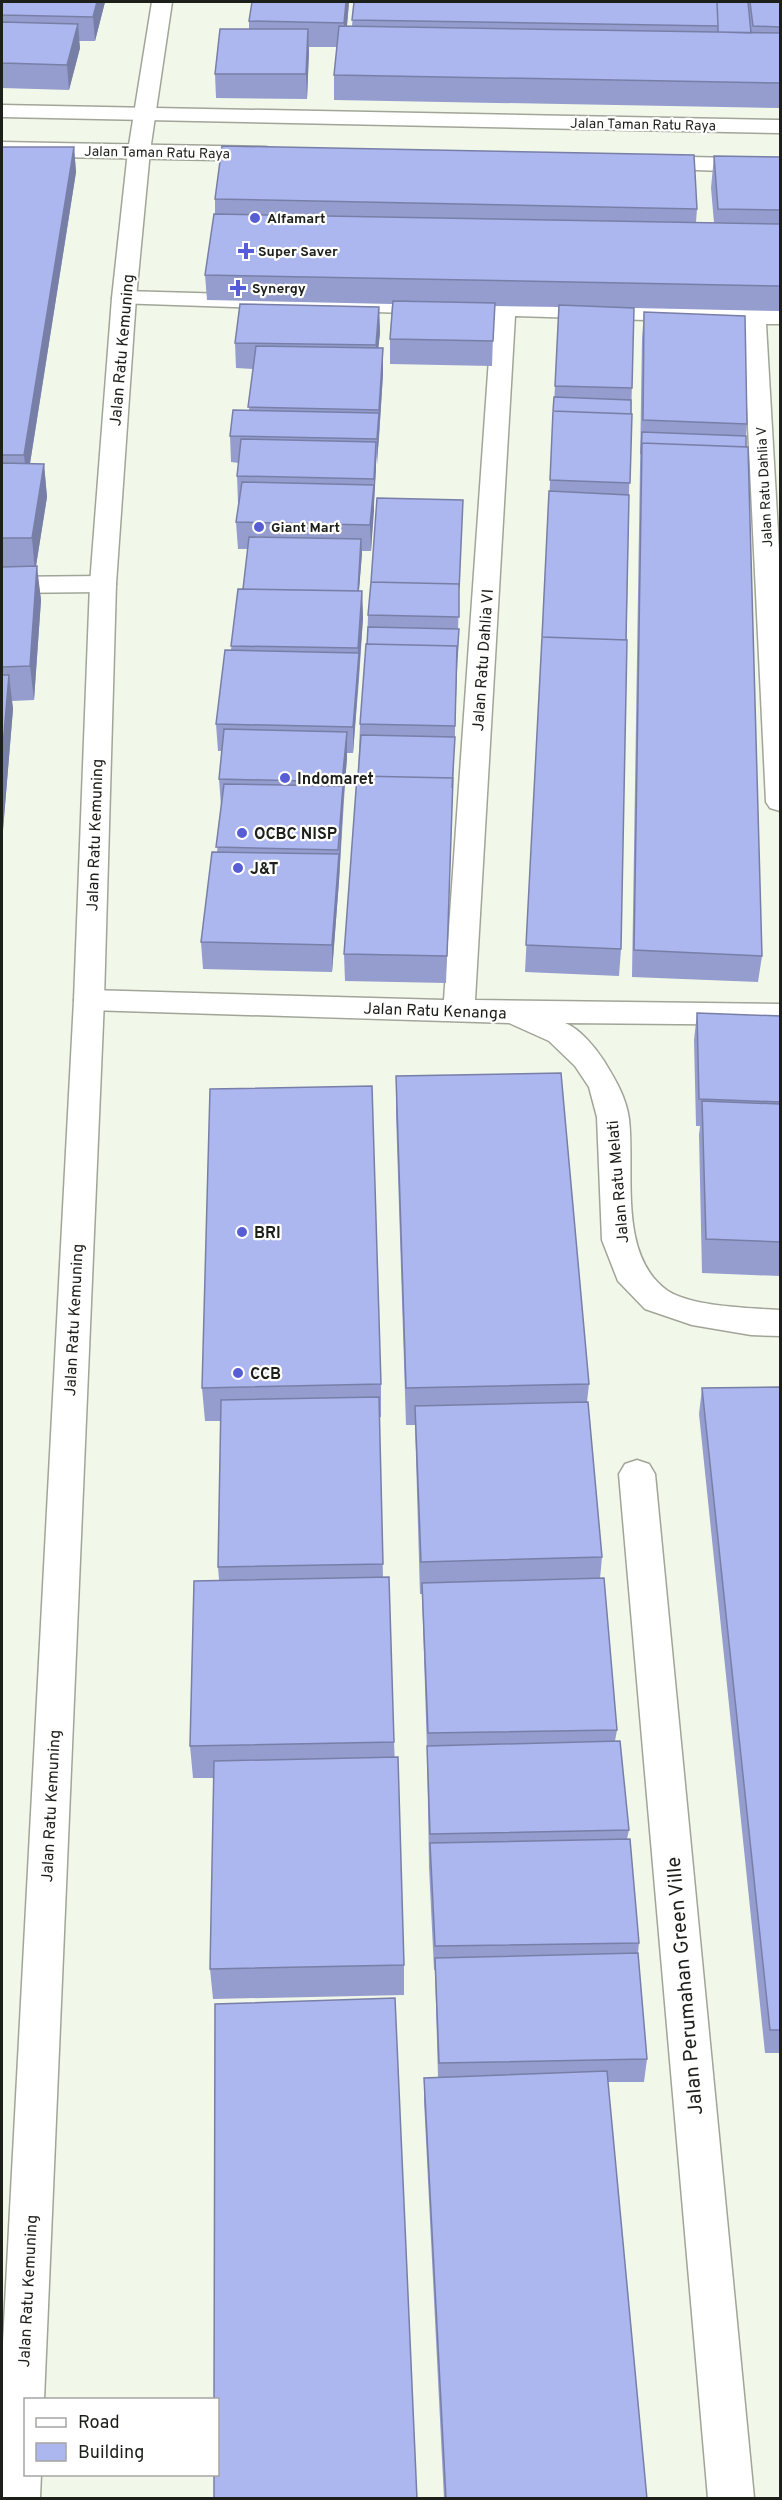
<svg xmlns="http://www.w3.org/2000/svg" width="782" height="2500" font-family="Overpass,sans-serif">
<rect width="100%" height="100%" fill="#f2f8e9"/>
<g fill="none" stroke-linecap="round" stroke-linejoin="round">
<defs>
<path id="minor" d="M2,105L780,120V133L2,117Z
M2,142L266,147L274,149L277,154L274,159L266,161L2,156Z
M650,156L780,159V173L642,168L639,163L642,158Z
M124,291L780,310V324H766L780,567V811L770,808L766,802L743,323L515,316L475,1000L780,1004V1025L565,1023C580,1029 595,1047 604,1061C615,1079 626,1097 629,1119C635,1172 617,1256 668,1291C693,1307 751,1308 780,1310V1336L751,1335L692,1325L645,1309L618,1281L602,1240L597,1117L589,1087L575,1066L549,1041L509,1023L89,1010L78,1007L74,1000L78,993L89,990L444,1000L492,316L116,303L112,298L116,293Z
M103,576L112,578L116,584L112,590L103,592L2,593V577Z
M637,1460L649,1464L655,1474L754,2498H708L619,1474L625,1464Z"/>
<path id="tertiary" d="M152,2H172L150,151L136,298L116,584L104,1000L44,2400H26V2474H41L40,2498H2V2361L74,1000L90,584L112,298L128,151Z"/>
</defs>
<use href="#minor" stroke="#a0a598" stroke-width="3"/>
<use href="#tertiary" stroke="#a0a598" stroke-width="3"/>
<use href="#minor" fill="#fff" fill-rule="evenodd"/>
<use href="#tertiary" fill="#fff" fill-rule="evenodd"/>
</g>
<path fill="#949dce" d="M2,2H105L95,41H79L80,48L69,90L2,88Z
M252,2H349L347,26H352L354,2H780V108L334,100V75L337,47H309L307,99L216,98L215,74L249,29V21Z
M2,147H74L76,172L30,464H44L47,497L36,566L41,600L34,700L12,701L13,709L2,842Z
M714,156L780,157V311L634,308L629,495L621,949L619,976L525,972L559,307L494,306L492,366L390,364V339L392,304L207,300L205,275L215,214V199L697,209L696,222L714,223L711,188Z
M379,307L380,333L378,348H383V374L379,439L376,465L371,551H362L359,591H362L363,618L359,680L353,753H347L339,881L332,972L203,969L201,942L217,852L221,806L219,779L222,751H218L216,724L243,589L248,549H238L236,522L239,503H238L237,476L239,463L231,462L230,436L249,410L253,369L236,368L235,343Z
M644,312L747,424L746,436L762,956L758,982L632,977L642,338Z
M459,601L446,983L345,981L344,954L358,776L360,724L367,644L368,615Z
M697,1013L780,1016V1276L702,1273L699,1135L700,1126H696L694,1040Z
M396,1076L589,1384L587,1402L602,1557L600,1579L617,1730L615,1741L629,1830L627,1839L639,1943L638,1953L647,2059L644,2082H608L647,2499H444L424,2101V2078L438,2077L435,1970H434L429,1867L427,1751L422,1594H420L415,1425H406L396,1114Z
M381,1384V1417H379L383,1577L394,1742L404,1965V1995L213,1999L210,1969L214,1778H193L190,1746L219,1580L218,1567L221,1421H205L202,1388Z
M780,1387V2053H765L699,1414L702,1388Z"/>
<path fill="#787fa7" d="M97,2H105L95,41L93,17Z
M346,2H349L345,47L344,23Z
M78,24L80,48L69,90L67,65Z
M308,29L309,53L307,99L306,74Z
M74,147L76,172L27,482L24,455Z
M379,307L380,333L376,371V345Z
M383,348V374L377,465V439Z
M376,442V469L374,505V479Z
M44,464L47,497L35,572L32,538Z
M374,485V511L371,551L370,525Z
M361,539L362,554L357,613V598Z
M37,566L41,600L34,700L30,666Z
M362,591L363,618L353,753V727Z
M459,629L457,672L454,752L446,983L457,646Z
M9,675L13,709L2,842V757Z
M347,732V759L343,805L339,881L332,972V945L339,859L342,782Z"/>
<path fill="#acb6ef" stroke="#787fa7" stroke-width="1.5" d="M2,2H97L93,17L2,15Z
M252,2H346L344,23L249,21Z
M354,2H717L718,26L352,20Z
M717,2H748L751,33L718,32V26Z
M750,2H780V27L753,26Z
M2,22L78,24L67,65L2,63Z
M339,26L780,33V83L334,75Z
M220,29H308L306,74H215Z
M222,146L694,155L697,209L215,199Z
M2,147H74L24,455H2Z
M714,156L780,157V210L718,209Z
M214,214L780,224V286L205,275Z
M393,301L495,303L493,341L390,339Z
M240,304L379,307L376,345L235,343Z
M559,305L634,308L632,388L555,386Z
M644,312L745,316L747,424L643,420Z
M256,346L383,348L379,410L248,407Z
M554,397L631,400V414L553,411Z
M233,410L379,413L377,439L230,436Z
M553,411L632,414L630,483L550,480Z
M642,432L746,436V447L642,443L641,454Z
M241,439L376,442L374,479L237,476Z
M642,443L748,447L762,956L634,950Z
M2,463L44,464L32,538H2Z
M242,482L374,485L370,525L236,522Z
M549,491L629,495L626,640L542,637Z
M377,498L463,500L459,591V584L371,582Z
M249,537L361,539L358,591L243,589Z
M37,566L30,666L2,667V567Z
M371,582L459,584V617L368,615Z
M238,589L362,591L358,648L231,646Z
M368,627L459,629L457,657V646L367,644Z
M542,637L627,640L621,949L526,945Z
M366,644L457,646L455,726L360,724Z
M225,650L359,653L353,727L216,724Z
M2,675H9L2,757Z
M224,729L347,732L342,782L219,779Z
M361,735L455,737L452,788L453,778L358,776Z
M357,776L453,778L447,956L344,954Z
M224,784L343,786L338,850L216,847Z
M212,852L339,854L332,945L201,942Z
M697,1013L780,1016V1102L699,1099Z
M561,1073L589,1384L406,1388L396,1076Z
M372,1086L381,1384L202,1388L210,1089Z
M702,1101L780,1104V1242L706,1239Z
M780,1387V2030H770L702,1388Z
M379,1397L383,1564L218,1567L221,1400Z
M588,1402L602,1557L421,1562L415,1406Z
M389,1577L394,1742L190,1746L194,1581Z
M604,1578L617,1730L428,1733L422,1583Z
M620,1741L629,1830L430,1834L427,1746Z
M398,1757L404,1965L210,1969L214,1761Z
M630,1839L639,1943L435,1946L430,1843Z
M638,1953L647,2059L439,2063L435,1958Z
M395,1998L417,2499H214V2475H218V2400H214L215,2004Z
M607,2071L647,2499H446L424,2078Z"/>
<g fill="#575dd4" stroke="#fff" stroke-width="2">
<circle cx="255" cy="218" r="6"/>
<path d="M243 242h6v6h6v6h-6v6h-6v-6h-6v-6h6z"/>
<path d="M235 279h6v6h6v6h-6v6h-6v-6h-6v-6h6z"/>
<circle cx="259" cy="527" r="6"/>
<circle cx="285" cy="778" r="6"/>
<circle cx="242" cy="833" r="6"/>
<circle cx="238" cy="868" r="6"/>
<circle cx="242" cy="1232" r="6"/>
<circle cx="238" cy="1373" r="6"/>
</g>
<g text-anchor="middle" stroke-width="4.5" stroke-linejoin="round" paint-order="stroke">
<g font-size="14" fill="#1d1f1a" stroke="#fff">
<text transform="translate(643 124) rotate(1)" y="5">Jalan Taman Ratu Raya</text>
<text transform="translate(157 152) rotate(1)" y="5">Jalan Taman Ratu Raya</text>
<text transform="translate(764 487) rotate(-93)" y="5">Jalan Ratu Dahlia V</text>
</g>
<g font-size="14" font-weight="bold" fill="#1d1f1a" stroke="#fff" text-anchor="start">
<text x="267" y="223">Alfamart</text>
<text x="258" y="256">Super Saver</text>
<text x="252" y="293">Synergy</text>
<text x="271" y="532">Giant Mart</text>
</g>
<g font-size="16" fill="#1d1f1a" stroke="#fff">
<text transform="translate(121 350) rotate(-85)" y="6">Jalan Ratu Kemuning</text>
<text transform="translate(482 660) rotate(-86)" y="6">Jalan Ratu Dahlia VI</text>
<text transform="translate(94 835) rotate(-88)" y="6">Jalan Ratu Kemuning</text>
<text transform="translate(435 1010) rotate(2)" y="6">Jalan Ratu Kenanga</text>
<text transform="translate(617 1182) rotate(-95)" y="6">Jalan Ratu Melati</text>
<text transform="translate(73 1320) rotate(-87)" y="6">Jalan Ratu Kemuning</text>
<text transform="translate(50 1806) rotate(-87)" y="6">Jalan Ratu Kemuning</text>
<text transform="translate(27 2291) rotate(-87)" y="6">Jalan Ratu Kemuning</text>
</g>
<g font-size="16" font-weight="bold" fill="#1d1f1a" stroke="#fff" text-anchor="start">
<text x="297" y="784">Indomaret</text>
<text x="254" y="839">OCBC NISP</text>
<text x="250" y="874">J&amp;T</text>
<text x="254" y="1238">BRI</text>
<text x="250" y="1379">CCB</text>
</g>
<g font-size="20" fill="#1d1f1a" stroke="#fff">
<text transform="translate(684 1986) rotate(-95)" y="7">Jalan Perumahan Green Ville</text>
</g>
</g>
<rect width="782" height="2500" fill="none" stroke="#1d1f1a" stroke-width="6"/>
<rect x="24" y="2398" width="195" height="78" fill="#ffffff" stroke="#a5a5a3" stroke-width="1.5"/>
<rect x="36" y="2418" width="30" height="9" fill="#ffffff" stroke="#a5a5a3" stroke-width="1.5"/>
<text x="78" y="2428" font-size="18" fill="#1d1f1a">Road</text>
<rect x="36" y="2443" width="30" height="18" fill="#acb6ef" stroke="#a5a5a3" stroke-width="1.5"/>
<text x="78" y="2458" font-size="18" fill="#1d1f1a">Building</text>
</svg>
